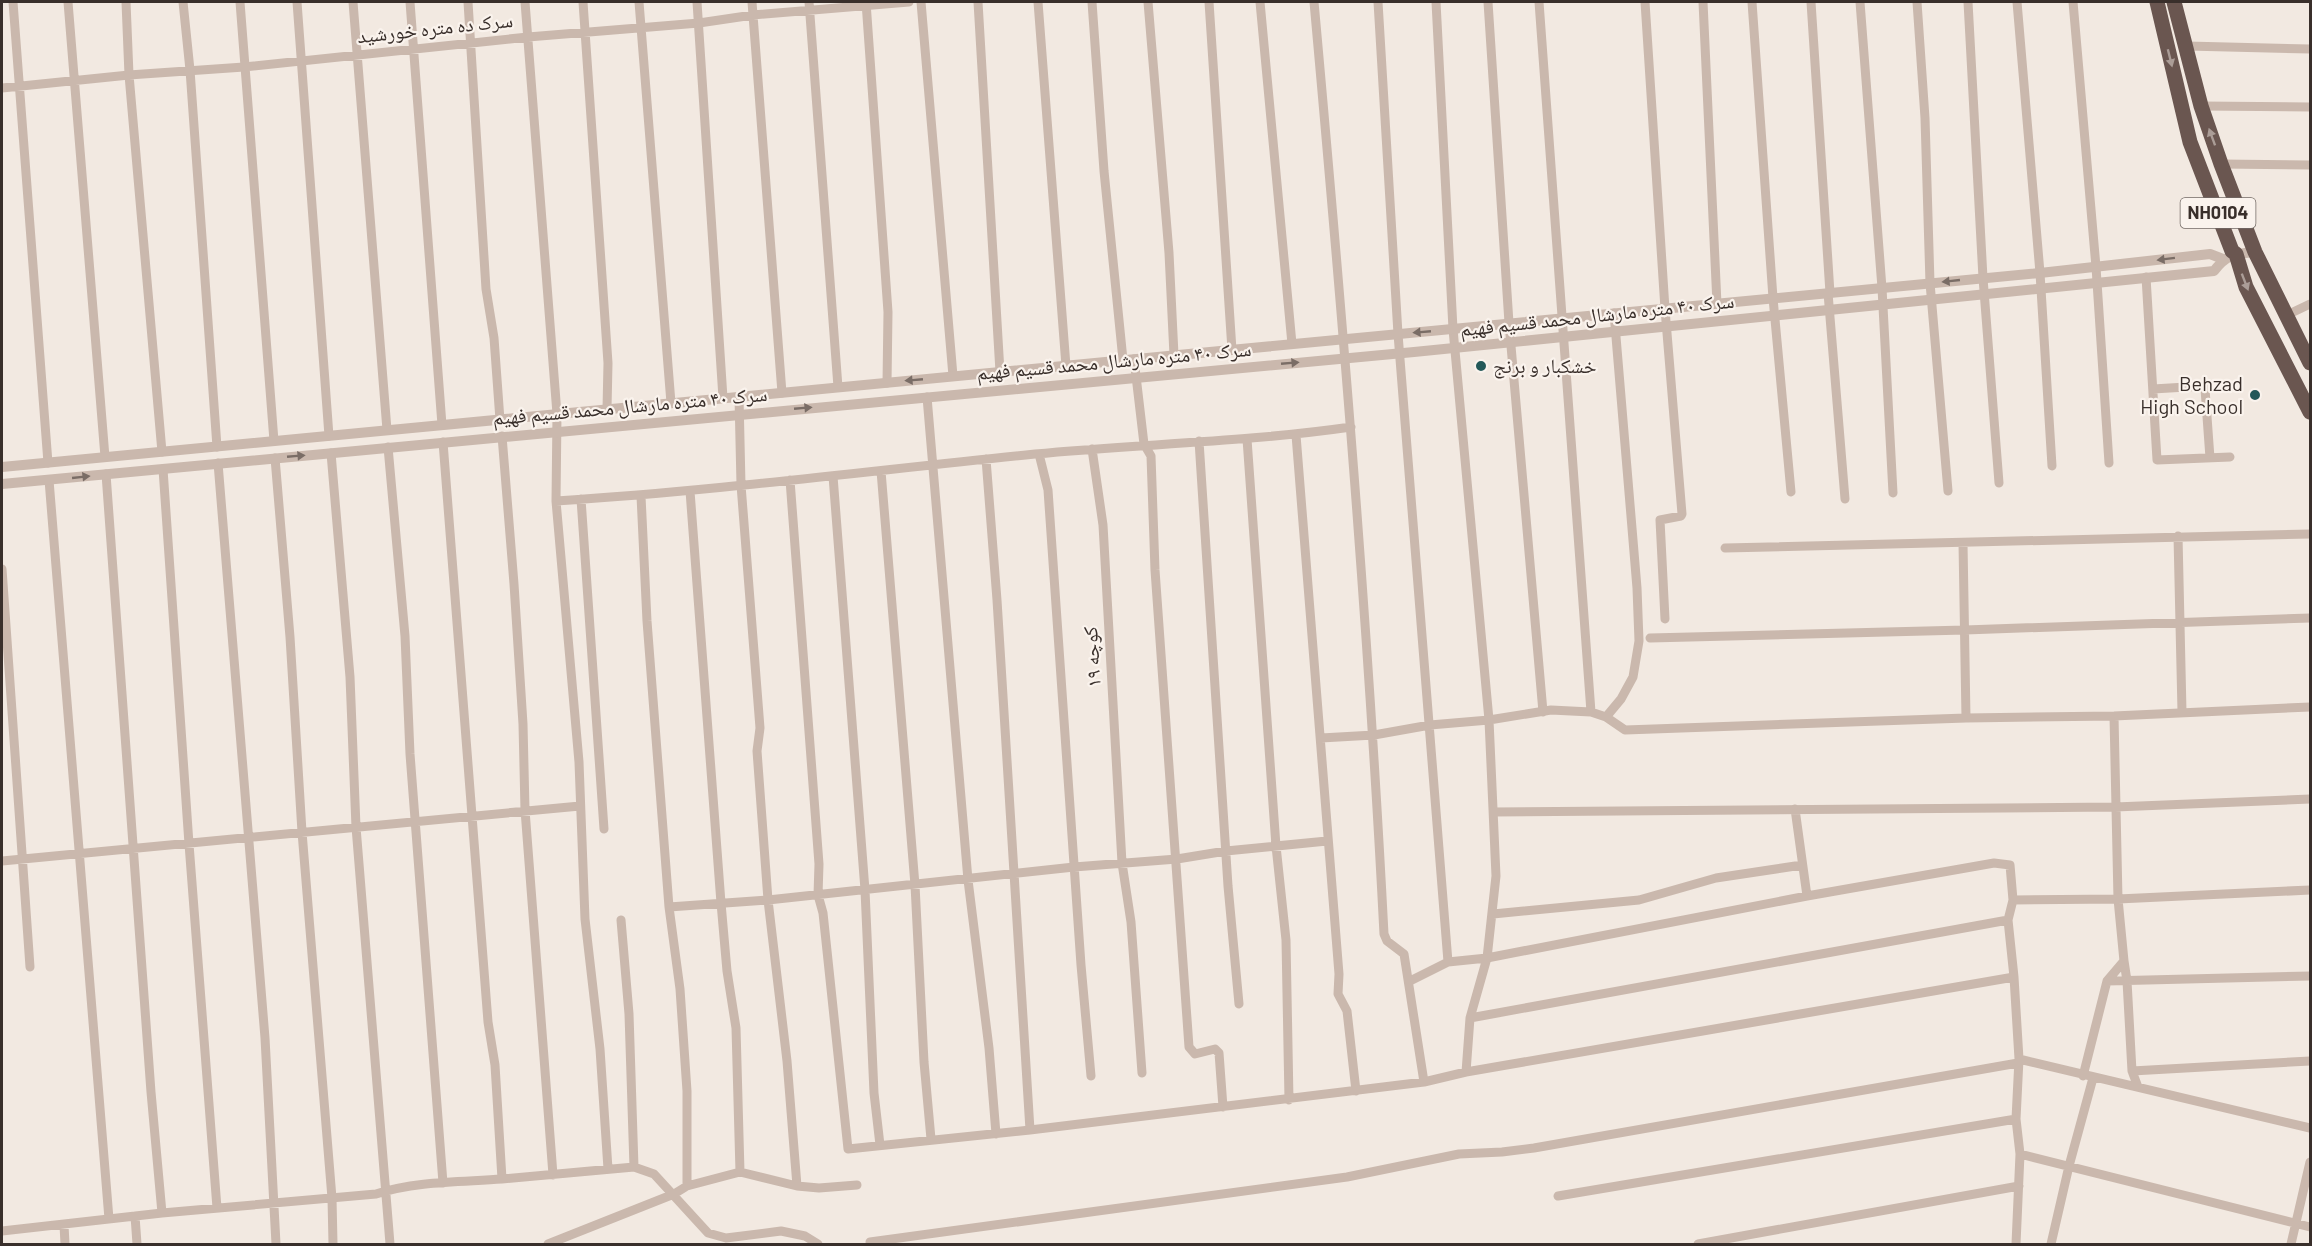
<svg xmlns="http://www.w3.org/2000/svg" width="2312" height="1246" font-family="Barlow,'Noto Naskh Arabic',sans-serif">
<rect width="100%" height="100%" fill="#f2e9e1"/>
<g fill="none" stroke-linecap="round" stroke-linejoin="round">
<path stroke="#cab8ad" stroke-width="9" d="M13,2L48,463
M68,2L105,457
M126,2L129,75L162,452
M183,2L190,70L217,447
M240,2L274,441
M297,2L329,436
M353,2L387,430
M410,2L442,425
M468,2L486,289L494,338L500,420
M525,2L557,414L556,501L579,762L585,919L600,1049L608,1169
M583,2L608,363L607,409
M639,2L671,403
M697,2L723,398
M752,2L782,393
M809,2L838,387
M866,2L888,312L887,383
M921,2L953,376
M978,2L1000,372
M1038,2L1066,366
M1092,2L1104,171L1123,360
M1148,2L1169,253L1174,355
M1209,2L1232,350
M1260,2L1292,344
M1314,2C1342,312 1368,623 1384,934L1387,941L1404,954L1424,1082
M1378,2L1398,334L1448,962
M1436,2L1453,329L1489,720L1496,876L1487,958L1470,1018L1466,1072
M1488,2L1509,323L1543,712
M1539,2L1591,712
M1645,2L1665,309L1682,514L1681,516L1660,520L1665,619
M1703,2L1717,304
M1752,2L1773,298L1791,492
M1811,2L1830,293
M1860,2L1882,288L1893,493
M1917,2L1925,118L1930,283L1948,491
M1968,2L1983,278L1999,483
M2017,2L2040,273L2052,466
M2073,2L2096,267L2109,463
M2187,46L2310,49
M2,88L129,75L244,67L528,37L699,23L753,15L909,2
M2201,106L2310,107
M2221,164L2310,165
M2146,277L2157,460L2230,457
M1828,293L1845,499
M2287,315L2310,304
M1134,359L1144,444L1151,456L1155,570L1189,1047L1195,1054L1215,1049L1219,1053L1223,1107
M2153,389L2203,386L2205,389L2210,458
M739,397L741,485L760,728L757,751L768,900L787,1061L797,1186
M927,397L968,880L989,1048L996,1134
M1296,435L1339,974L1338,994L1347,1011L1356,1091
M502,436L514,584L523,724L525,810L553,1175
M1247,439L1276,846L1286,940L1289,1100
M1199,441L1228,886L1239,1004
M388,447L405,636L410,754L443,1183
M1092,449L1103,525L1122,863L1131,922L1142,1073
M331,453L350,677L356,827L390,1244
M1039,454L1048,490L1081,965L1091,1076
M275,458L290,637L302,832L332,1198L333,1244
M986,459L997,600L1030,1130
M218,463L265,1038L276,1244
M163,469L189,844L217,1208
M881,471L915,885L924,1062L931,1139
M106,474L151,1092L162,1213
M833,476L865,890L874,1093L880,1145
M49,480L109,1219
M790,480L819,864L818,895L823,913L848,1149L1030,1130L1424,1082L1466,1072L2014,977
M690,491L721,903L727,971L736,1028L740,1172
M641,496L647,621L669,907L680,989L687,1091V1186
M581,499L604,829
M556,501C716,491 876,470 1035,454C1140,444 1247,442 1351,427
M2178,536L2182,712
M1963,543L1966,718
M1725,548L2310,534
M2,569L30,967
M1650,638L1965,630L2310,618
M1606,717L1621,699L1633,677L1639,641L1637,588L1614,313
M1321,738L1374,735L1430,725L1489,720L1551,710L1591,712L1606,717L1625,730L1966,718L2114,716L2310,707
M1795,809L1807,896
M1494,812L2115,807L2310,799
M2,861L580,806
M669,907L768,900L1074,867L1177,859L1226,851L1327,841
M1493,914L1639,900L1716,878L1802,865
M621,920L629,1014L634,1167
M2124,961L2127,981L2132,1071
M1410,981L1448,962L1487,958L1807,896L1994,863L2010,865L2013,900
M2107,981L2310,976
M1470,1018L2008,920
M2019,1059L2310,1128
M2083,1076L2107,981L2124,961L2118,899L2114,716
M2138,1087L2132,1071L2310,1061
M2020,1154L2310,1227
M502,1179L634,1167L654,1174L708,1233L726,1238L781,1231L805,1236L818,1244
M1558,1196L2016,1119
M135,1216L137,1244
M64,1225L65,1244
M2,1231L162,1213L376,1194C415,1181 461,1182 502,1179L495,1065L488,1022L443,442
M870,1242L1347,1177L1459,1154L1502,1152L1534,1148L2018,1063
M548,1244L674,1194L687,1186L740,1172L797,1186L819,1188L857,1185
M1698,1244L2019,1186
M2016,1244L2020,1154L2016,1119L2019,1059L2014,977L2008,920L2013,900L2118,899L2310,890
M2051,1244L2069,1166L2093,1078
M2291,1244L2310,1162"/>
<path stroke="#cab8ad" stroke-width="10" d="M2,467L2040,273L2210,254L2223,259
M2,484L1414,352L2214,271C2227,254 2235,254 2255,252"/>
<path stroke="#6a5650" stroke-width="15" d="M2157,2L2190,142L2232,251L2236,254L2246,287L2310,412
M2174,2L2201,106L2221,164L2255,252L2310,363"/>
</g>
<defs><path id="oneway-solid" d="M-6-.8H1V-3.2L6.5 0L1 3.2V.8H-6Z" transform="scale(1.5)"/></defs>
<g fill="#ab9d97">
<use href="#oneway-solid" transform="translate(2170 58) rotate(76)"/>
<use href="#oneway-solid" transform="translate(2212 137) rotate(-110)"/>
<use href="#oneway-solid" transform="translate(2245 282) rotate(69)"/>
</g>
<g fill="#7a6d66">
<use href="#oneway-solid" transform="translate(2166 259) rotate(173)"/>
<use href="#oneway-solid" transform="translate(1951 281) rotate(174)"/>
<use href="#oneway-solid" transform="translate(1422 332) rotate(175)"/>
<use href="#oneway-solid" transform="translate(1290 363) rotate(-5)"/>
<use href="#oneway-solid" transform="translate(914 380) rotate(175)"/>
<use href="#oneway-solid" transform="translate(803 408) rotate(-5)"/>
<use href="#oneway-solid" transform="translate(296 456) rotate(-5)"/>
<use href="#oneway-solid" transform="translate(81 477) rotate(-6)"/>
</g>
<g fill="#235858" stroke="#faf3ed" stroke-width="2">
<circle cx="1481" cy="366" r="6"/>
<circle cx="2255" cy="395" r="6"/>
</g>
<g text-anchor="middle" stroke-width="4.5" stroke-linejoin="round" paint-order="stroke">
<rect fill="#faf3ed" stroke="#736a65" stroke-width="1.5" x="2180.5" y="198" width="75" height="30" rx="4.5"/>
<g font-size="18" font-weight="bold" fill="#392f2b">
<text x="2218" y="219">NH0104</text>
</g>
<g font-size="20" fill="#392f2b" stroke="#faf3ed">
<text transform="translate(435 28) rotate(-6)" y="7">سرک ده متره خورشید</text>
<text transform="translate(1597 315) rotate(-6)" y="7">سرک ۴۰ متره مارشال محمد قسیم فهیم</text>
<text transform="translate(1114 361) rotate(-5)" y="7">سرک ۴۰ متره مارشال محمد قسیم فهیم</text>
<text transform="translate(630 406) rotate(-5)" y="7">سرک ۴۰ متره مارشال محمد قسیم فهیم</text>
<text transform="translate(1092 657) rotate(-94)" y="7">کوچه ۱۹</text>
</g>
<g font-size="20" fill="#392f2b" stroke="#faf3ed" text-anchor="start">
<text x="1493" y="373">خشکبار و برنج</text>
<text x="2243" y="391" text-anchor="end">Behzad<tspan x="2243" dy="23">High School</tspan></text>
</g>
</g>
<rect width="2312" height="1246" fill="none" stroke="#392f2b" stroke-width="6"/>
</svg>
